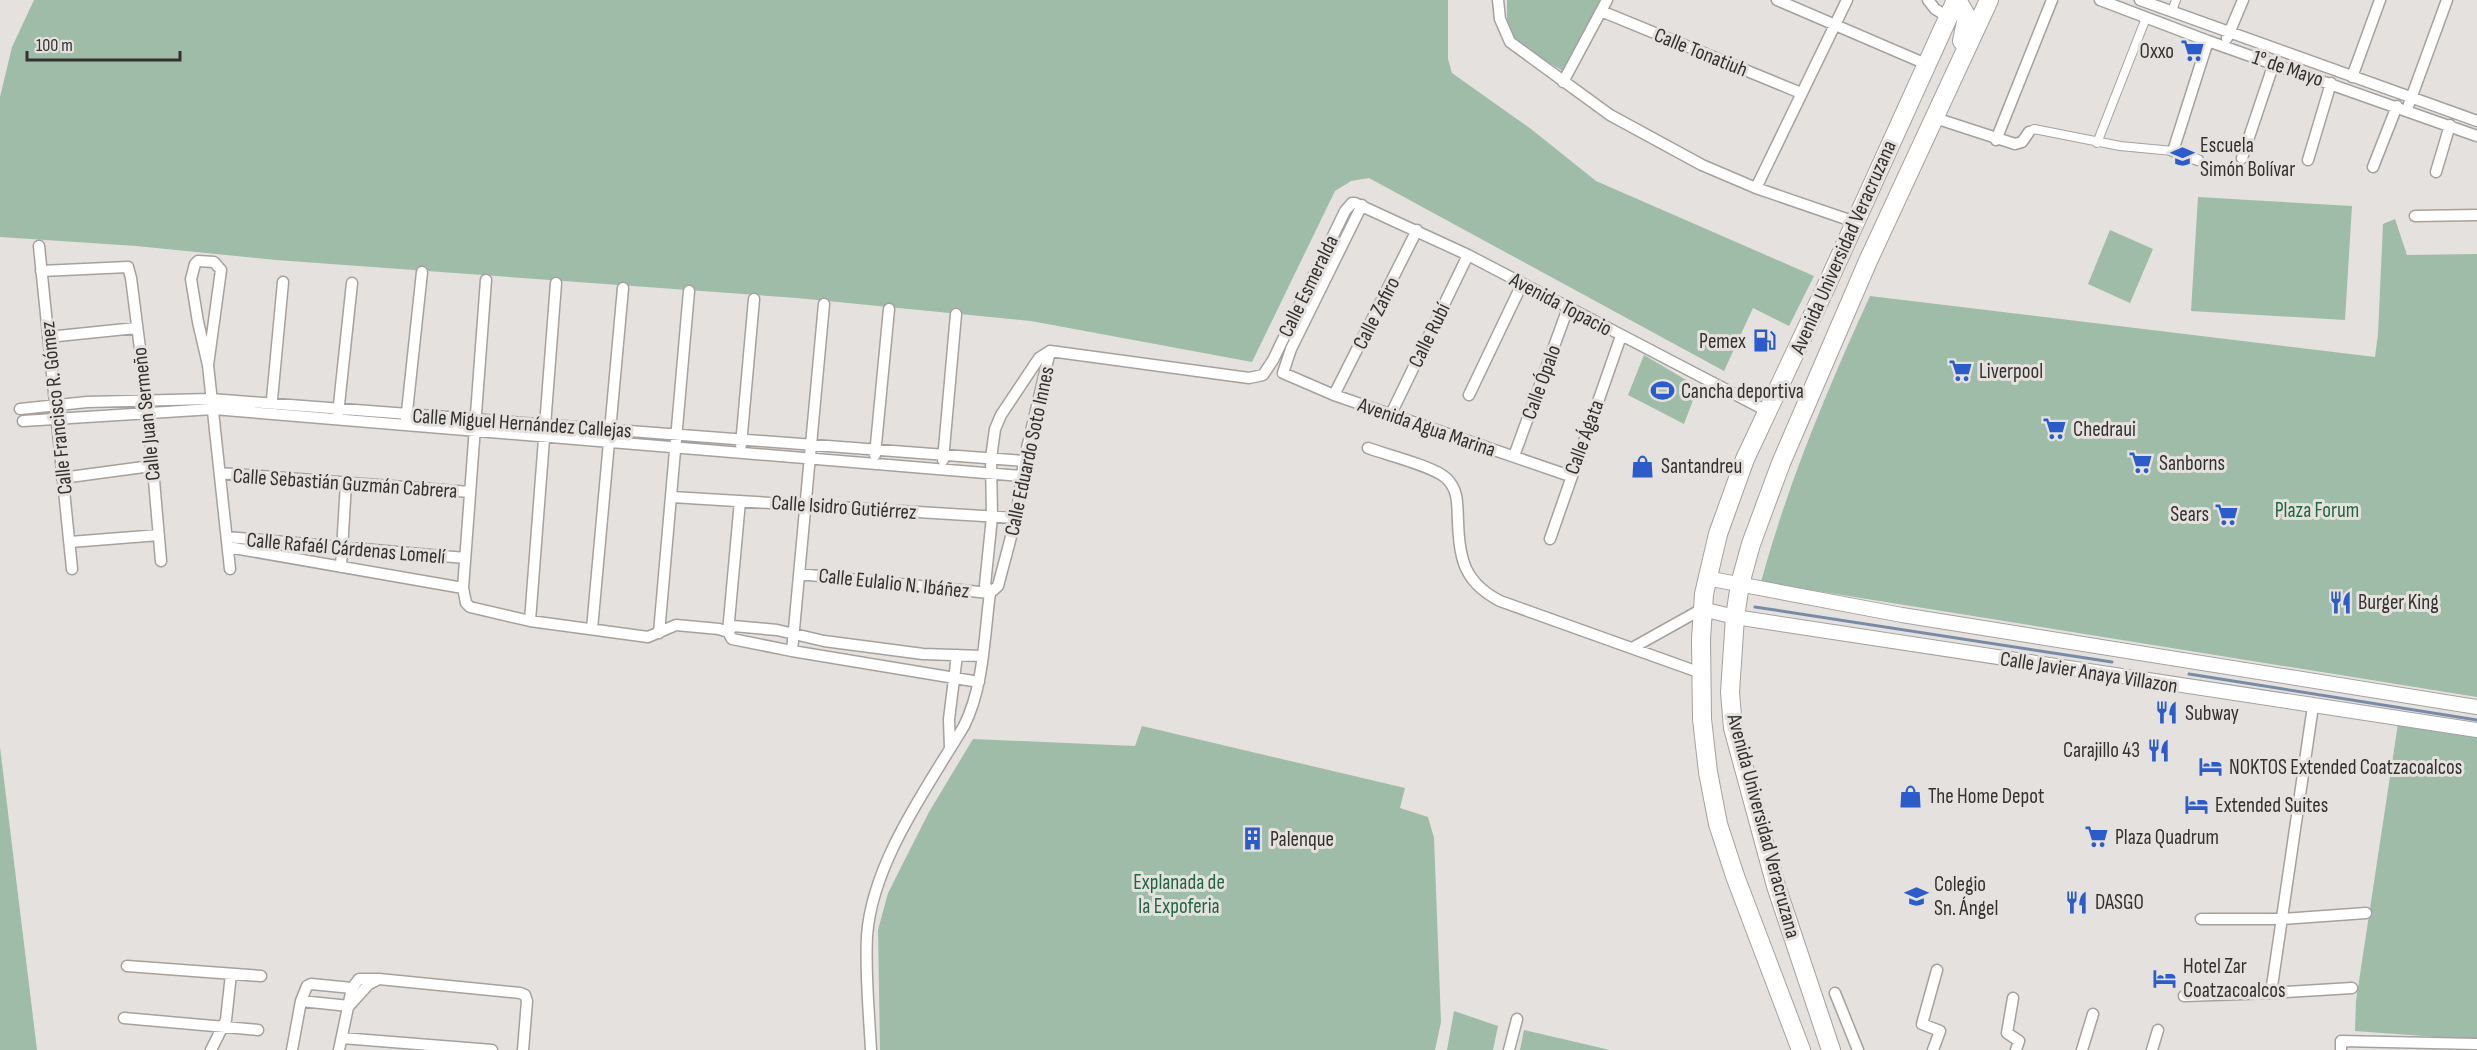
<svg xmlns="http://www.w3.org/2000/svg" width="2477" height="1050" font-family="'Sofia Sans Condensed',sans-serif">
<rect width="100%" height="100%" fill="#e5e1de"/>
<path fill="#9fbca8" d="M34,0H1448V59L1452,73L1531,129L1596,181L1814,276L1789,326L1753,308L1724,371L1369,178L1351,181L1335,191L1252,362L1031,321L797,298L276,260L136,246L0,237V97L12,47Z
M1507,0H1602L1566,73L1515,42L1507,19Z
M2198,197L2352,206L2345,320L2191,311Z
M2395,219L2407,255L2477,254V697L1761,582C1788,483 1827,390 1870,296L2375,357L2378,334L2383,224Z
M2110,230L2153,249L2130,303L2088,284Z
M1644,355L1698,387L1684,424L1628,395Z
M2399,717L2477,730V1040L2355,1031L2356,1001Z
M1142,726L1405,788L1400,808L1428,817L1434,838L1441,1022L1435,1050H880L878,930L888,893L929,812L973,739L1135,746Z
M0,747L37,1050H0Z
M1454,1011L1498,1026L1493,1050H1447Z
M1524,1030L1610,1050H1520Z"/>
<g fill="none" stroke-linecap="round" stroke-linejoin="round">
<path stroke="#788ba6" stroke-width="3" d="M1755,607L2112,662
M2189,674L2477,720"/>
<defs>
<path id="pedestrian" d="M2172,11L2176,0
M2029,132L2034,129L2120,146L2173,151
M2097,143L2146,18"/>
<path id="minor" d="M1498,0L1500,19L1510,42L1610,115L1702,165L1756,188L1855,222
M1777,0L1926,64
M1928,0L1935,9L1948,17
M2100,0L2208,41L2477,136
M2140,0L2477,121
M1601,11L1801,93
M2227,38L2243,0
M2352,77L2380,0
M1563,82L1607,0
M2409,104L2447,0
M1935,118L2015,144L2022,142L2029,132
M1996,140L2052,0
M2242,158L2274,63
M2198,160L2173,151L2208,41
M2308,160L2331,83
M2373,167L2397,106
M2436,172L2450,125
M1756,188L1847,0
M1362,205L1291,349L1283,373L1334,395L1570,476
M2415,216L2477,215
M39,246L72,569
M41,271L128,267L131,278L148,411L161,561
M486,280L463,588L466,603L470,607L530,621L648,637L676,625L719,629L728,632L732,639L792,651L979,682
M48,337L136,328
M1050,351L1249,378L1263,375L1273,360L1345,211L1352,203H1355L1468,255L1767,411
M208,365L221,270L214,262L198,261L195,264L191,279L198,322L208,365L230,569
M1334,395L1417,230
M1469,395L1522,284
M20,409L87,402L211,399L1024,461
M271,410L283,282
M338,414L352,283
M1391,414L1468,255
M23,421L213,409L1021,476
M406,421L422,272
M741,445L754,299
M1368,448C1387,455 1433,466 1446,478C1459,490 1457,505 1458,521C1459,560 1465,583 1500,601L1701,673
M875,455L889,309
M1514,456L1568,308
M943,460L956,314
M220,473L470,492
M62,478L151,466
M672,497L1016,518
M227,537L465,558
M1550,539L1621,336
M70,542L159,535
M228,547L463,588
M341,567L346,483
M799,574L990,593
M990,593L998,586L1016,518L1024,461L1050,351
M530,621L556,283
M592,629L623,288
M728,632L733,626L777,630L824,641L923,654L982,656
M728,632L740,501
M659,633L689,291
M1634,647L1702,609
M792,651L824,304
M2313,706L2271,993L2352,988
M950,748L949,719L957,655
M2201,919H2282L2366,913
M127,966L261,976
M1835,993L1858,1050
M2184,996L2271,993
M2013,998L2007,1033L2019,1041L2016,1050
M301,1001L349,1006L369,984L379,979L520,993L525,995L527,1001L523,1050
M124,1018L258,1030
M342,1038L492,1050
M211,1050L226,1020L231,974
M292,1050L301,1001L307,986L311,984L352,988
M339,1050L352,988L359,979H379
M871,1050C869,1012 865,973 867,936C872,863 927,788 964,726C984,686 984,637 990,593L985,585L992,517L991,458L995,429L1001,415L1039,358L1050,351
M1509,1050L1517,1019
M1933,1050L1940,1031L1922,1024L1937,970
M2082,1050L2093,1014
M2152,1050L2158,1030
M2341,1050V1041L2477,1044"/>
<path id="tertiary" d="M1706,578L1902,615L2477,707
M1702,609L1735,617L2477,730"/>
<path id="primary" d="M1957,0L1967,17L1962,41
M1801,1050L1735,876L1718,824L1708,772L1702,719L1701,639L1704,594L1718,534L1745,459L1825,289L1956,0
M1831,1050L1776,886L1733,728L1730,692L1735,617L1740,584L1751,544L1781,463L1868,261L1989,0"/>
</defs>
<use href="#pedestrian" stroke="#a5a19f" stroke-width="10"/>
<use href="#minor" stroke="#a5a19f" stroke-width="13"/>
<use href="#tertiary" stroke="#a5a19f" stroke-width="16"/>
<use href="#primary" stroke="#a5a19f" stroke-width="20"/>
<use href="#pedestrian" stroke="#fff" stroke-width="8"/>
<use href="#minor" stroke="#fff" stroke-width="10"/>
<use href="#tertiary" stroke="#fff" stroke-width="14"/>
<use href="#primary" stroke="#fff" stroke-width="18"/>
</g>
<defs>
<symbol id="supermarket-bare" viewBox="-9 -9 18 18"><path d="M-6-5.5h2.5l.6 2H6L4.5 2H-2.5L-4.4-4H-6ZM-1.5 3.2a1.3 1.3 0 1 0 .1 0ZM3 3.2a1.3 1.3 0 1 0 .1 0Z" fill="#2c5bca" stroke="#e5e1de" stroke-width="2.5" paint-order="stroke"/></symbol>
<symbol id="school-bare" viewBox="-9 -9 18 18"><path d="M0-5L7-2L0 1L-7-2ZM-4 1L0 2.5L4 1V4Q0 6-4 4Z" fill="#2c5bca" stroke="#e5e1de" stroke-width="2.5" paint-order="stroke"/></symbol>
<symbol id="fuel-bare" viewBox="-9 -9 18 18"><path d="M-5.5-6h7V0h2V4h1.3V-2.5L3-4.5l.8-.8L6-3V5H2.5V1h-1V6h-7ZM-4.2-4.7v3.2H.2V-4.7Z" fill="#2c5bca" stroke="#e5e1de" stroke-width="2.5" paint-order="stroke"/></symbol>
<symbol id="stadium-bare" viewBox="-9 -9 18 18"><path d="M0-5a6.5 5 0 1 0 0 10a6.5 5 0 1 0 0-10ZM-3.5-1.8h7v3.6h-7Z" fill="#2c5bca" stroke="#e5e1de" stroke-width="2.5" paint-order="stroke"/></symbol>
<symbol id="shop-bare" viewBox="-9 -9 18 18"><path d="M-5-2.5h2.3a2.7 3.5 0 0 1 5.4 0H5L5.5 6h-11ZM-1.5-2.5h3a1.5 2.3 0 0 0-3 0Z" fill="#2c5bca" stroke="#e5e1de" stroke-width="2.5" paint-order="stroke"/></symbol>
<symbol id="restaurant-bare" viewBox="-9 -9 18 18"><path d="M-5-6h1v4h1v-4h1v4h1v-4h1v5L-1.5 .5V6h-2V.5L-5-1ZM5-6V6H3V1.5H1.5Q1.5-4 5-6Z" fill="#2c5bca" stroke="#e5e1de" stroke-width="2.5" paint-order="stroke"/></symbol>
<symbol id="hotel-bare" viewBox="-9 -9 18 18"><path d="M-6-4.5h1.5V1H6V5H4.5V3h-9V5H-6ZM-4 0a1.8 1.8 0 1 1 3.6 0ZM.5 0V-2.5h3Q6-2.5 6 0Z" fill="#2c5bca" stroke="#e5e1de" stroke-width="2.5" paint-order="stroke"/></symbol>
<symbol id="building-bare" viewBox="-9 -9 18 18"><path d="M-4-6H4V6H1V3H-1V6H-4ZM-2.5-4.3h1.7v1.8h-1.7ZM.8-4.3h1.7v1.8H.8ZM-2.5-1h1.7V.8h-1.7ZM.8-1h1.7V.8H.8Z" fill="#2c5bca" stroke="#e5e1de" stroke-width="2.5" paint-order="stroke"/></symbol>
<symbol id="university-bare" viewBox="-9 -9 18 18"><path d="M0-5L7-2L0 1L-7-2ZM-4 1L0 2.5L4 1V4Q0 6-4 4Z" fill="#2c5bca" stroke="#e5e1de" stroke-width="2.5" paint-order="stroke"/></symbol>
</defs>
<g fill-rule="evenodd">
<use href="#supermarket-bare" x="2176" y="34" width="33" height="33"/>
<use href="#school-bare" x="2166" y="140" width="33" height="33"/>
<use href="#fuel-bare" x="1748" y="324" width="33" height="33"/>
<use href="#supermarket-bare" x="1944" y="354" width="33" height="33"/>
<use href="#stadium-bare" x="1646" y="374" width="33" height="33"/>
<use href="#supermarket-bare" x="2038" y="412" width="33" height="33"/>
<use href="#supermarket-bare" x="2124" y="446" width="33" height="33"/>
<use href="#shop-bare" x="1626" y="450" width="33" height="33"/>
<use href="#supermarket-bare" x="2210" y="498" width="33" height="33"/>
<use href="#restaurant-bare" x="2324" y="586" width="33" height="33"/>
<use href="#restaurant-bare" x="2150" y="696" width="33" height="33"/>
<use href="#restaurant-bare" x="2142" y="734" width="33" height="33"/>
<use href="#hotel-bare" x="2194" y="750" width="33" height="33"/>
<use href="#shop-bare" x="1894" y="780" width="33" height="33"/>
<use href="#hotel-bare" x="2180" y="788" width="33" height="33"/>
<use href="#supermarket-bare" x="2080" y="820" width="33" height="33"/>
<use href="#building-bare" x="1236" y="822" width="33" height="33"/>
<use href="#university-bare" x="1900" y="880" width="33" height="33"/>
<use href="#restaurant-bare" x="2060" y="886" width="33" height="33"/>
<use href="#hotel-bare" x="2148" y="962" width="33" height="33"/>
</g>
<g text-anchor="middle" stroke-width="6" stroke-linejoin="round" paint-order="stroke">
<g font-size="21" fill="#333230" stroke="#e5e1de" text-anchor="start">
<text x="2174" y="58" text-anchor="end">Oxxo</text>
<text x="2200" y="152">Escuela<tspan x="2200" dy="24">Simón Bolívar</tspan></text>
<text x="1746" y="348" text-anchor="end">Pemex</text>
<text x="1979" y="378">Liverpool</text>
<text x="1681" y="398">Cancha deportiva</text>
<text x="2073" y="436">Chedraui</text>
<text x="2159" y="470">Sanborns</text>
<text x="1661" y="473">Santandreu</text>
<text x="2209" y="521" text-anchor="end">Sears</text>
<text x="2358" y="609">Burger King</text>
<text x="2185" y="720">Subway</text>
<text x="2140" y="757" text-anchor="end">Carajillo 43</text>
<text x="2229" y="774">NOKTOS Extended Coatzacoalcos</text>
<text x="1928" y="803">The Home Depot</text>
<text x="2215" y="812">Extended Suites</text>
<text x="2115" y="844">Plaza Quadrum</text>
<text x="1270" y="846">Palenque</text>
<text x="1934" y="891">Colegio<tspan x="1934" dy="24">Sn. Ángel</tspan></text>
<text x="2095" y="909">DASGO</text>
<text x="2183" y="973">Hotel Zar<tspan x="2183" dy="24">Coatzacoalcos</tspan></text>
</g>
<g font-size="21" fill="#333230" stroke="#e5e1de">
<text transform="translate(1701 52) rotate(22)" y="7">Calle Tonatiuh</text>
<text transform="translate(2288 68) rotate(19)" y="7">1° de Mayo</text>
<text transform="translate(1843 247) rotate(-66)" y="7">Avenida Universidad Veracruzana</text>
<text transform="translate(1308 286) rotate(-64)" y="7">Calle Esmeralda</text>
<text transform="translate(1561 304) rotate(28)" y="7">Avenida Topacio</text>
<text transform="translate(1376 313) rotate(-63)" y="7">Calle Zafiro</text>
<text transform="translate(1429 335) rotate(-64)" y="7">Calle Rubí</text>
<text transform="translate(1541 382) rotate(-70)" y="7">Calle Ópalo</text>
<text transform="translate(56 408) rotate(-96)" y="7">Calle Francisco R. Gómez</text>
<text transform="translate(146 414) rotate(-96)" y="7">Calle Juan Sermeño</text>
<text transform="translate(522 423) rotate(4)" y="7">Calle Miguel Hernández Callejas</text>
<text transform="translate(1427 427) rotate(19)" y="7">Avenida Agua Marina</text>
<text transform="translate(1584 437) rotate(-70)" y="7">Calle Ágata</text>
<text transform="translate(1029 451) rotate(-78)" y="7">Calle Eduardo Soto Innes</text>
<text transform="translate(345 483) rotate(4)" y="7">Calle Sebastián Guzmán Cabrera</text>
<text transform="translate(844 507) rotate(4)" y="7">Calle Isidro Gutiérrez</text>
<text transform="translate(346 548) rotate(5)" y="7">Calle Rafaél Cárdenas Lomelí</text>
<text transform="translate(894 583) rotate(6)" y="7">Calle Eulalio N. Ibáñez</text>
<text transform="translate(2089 672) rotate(9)" y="7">Calle Javier Anaya Villazon</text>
<text transform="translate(1764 826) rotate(75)" y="7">Avenida Universidad Veracruzana</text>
</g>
<g font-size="21" fill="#20663f" stroke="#e5e1de">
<text x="2317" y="517">Plaza Forum</text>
<text x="1179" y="889">Explanada de<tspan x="1179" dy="24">la Expoferia</tspan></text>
</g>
</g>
<path d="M27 51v9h153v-9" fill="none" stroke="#333230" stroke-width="3"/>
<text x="36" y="51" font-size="18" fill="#333230" stroke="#e5e1de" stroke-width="4.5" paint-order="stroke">100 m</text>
</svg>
